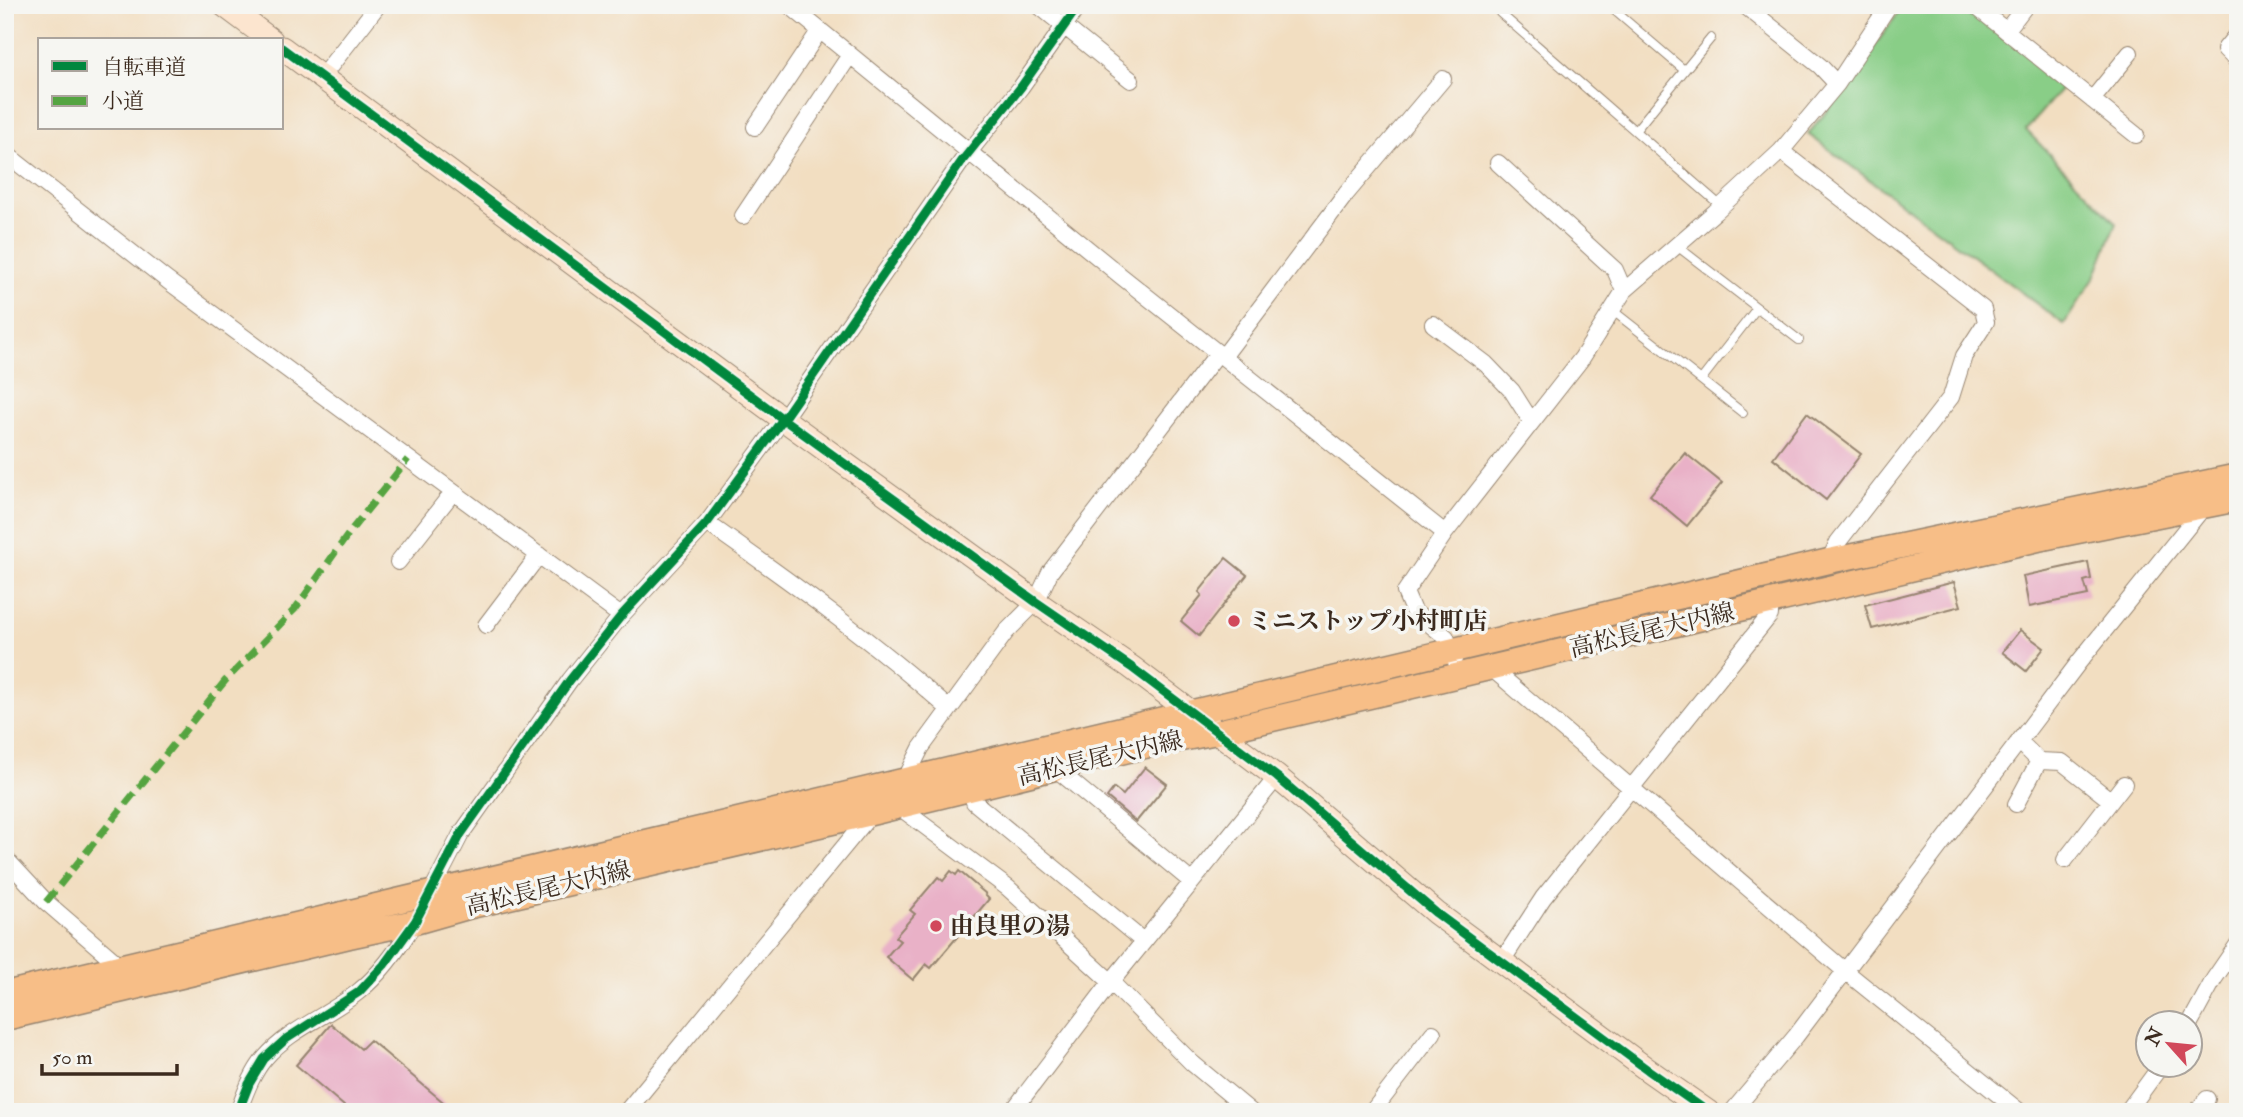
<svg xmlns="http://www.w3.org/2000/svg" width="2243" height="1117" font-family="'IM FELL Double Pica','Noto Serif JP',serif">
<rect width="100%" height="100%" fill="#f6f6f2"/>
<filter id="ink" filterUnits="userSpaceOnUse"><feTurbulence type="fractalNoise" baseFrequency=".0143" numOctaves="2"/><feDisplacementMap in="SourceGraphic" scale="14" xChannelSelector="R" yChannelSelector="G"/><feConvolveMatrix kernelMatrix="1 2 1 2 8 2 1 2 1" color-interpolation-filters="sRGB"/></filter>
<filter id="wash" filterUnits="userSpaceOnUse"><feTurbulence type="fractalNoise" baseFrequency=".00686" numOctaves="4" result="noise"/><feDisplacementMap in="SourceGraphic" scale="28" xChannelSelector="R" yChannelSelector="G"/><feGaussianBlur stdDeviation="1.57" result="paint"/><feColorMatrix in="noise" values="0 0 0 0 0 0 0 0 0 0 0 0 0 0 0 0 0 1.4 0 .05"/><feComposite in="paint" operator="in"/></filter>
<g filter="url(#wash)">
<rect width="100%" height="100%" fill="#f2dec1"/>
<path fill="#89ce87" stroke="#627c52" stroke-width="2" d="M1904,5H1967L2067,82L2026,130L2116,223L2095,277L2064,324L1808,134L1839,96Z"/>
<g id="blocks">
<path fill="#e9b1c7" d="M1807,413L1861,454L1826,500L1773,458Z
M1685,453L1722,483L1687,526L1650,495Z
M1226,558L1247,575L1199,636L1181,621L1202,595L1199,592Z
M2088,562L2091,579L2084,581L2088,595L2029,607L2023,576Z
M1954,582L1961,606L1872,629L1865,605Z
M2020,630L2044,648L2026,671L2002,652Z
M1145,767L1167,784L1136,822L1107,797L1114,788L1123,795Z
M951,871L956,875L959,871L986,894L985,895L989,899L931,968L926,964L913,980L886,957L900,941L895,937L915,914L910,910L938,877L943,881Z
M331,1024L361,1049L370,1040L455,1112H351L296,1065Z"/>
</g>
</g>
<g filter="url(#ink)">
<use href="#blocks" fill-opacity="0" stroke="#968470" stroke-width="2"/>
<g fill="none" stroke-linecap="round" stroke-linejoin="round">
<defs>
<path id="lane" d="M1507,5L1500,13L1721,206
M1608,5L1684,70
M1635,131L1711,38
M1677,246L1799,340
M1612,310L1743,413
M1701,380L1757,308"/>
<path id="street" d="M789,5L1121,276L1445,533
M1038,5L1131,80
M1744,5L1820,66L1837,84
M1974,5L2136,135
M2006,31L2026,5
M2238,33L2225,49L2238,62
M321,78L378,5
M2092,100L2130,53
M755,127L820,30
M1781,151L1983,309L1986,322L1964,356L1951,397L1838,542L1829,561
M5,153L168,281L621,616
M1498,163L1615,270L1624,291
M743,216L850,55
M1433,324L1486,364L1512,391L1531,421
M1223,357L1346,194L1443,79
M707,523C791,582 873,641 949,709
M398,562L453,492
M486,625L539,555
M1454,659L1446,637L1413,611L1405,592L1445,533L1582,358L1624,291L1715,212L1781,151L1837,84L1889,5
M1490,667L1845,971L2020,1112
M2019,741L2039,761L2062,762L2110,800
M1055,768L1192,882
M904,782L921,748L1006,632L1036,602L1050,572L1218,353
M974,802L1143,941
M2016,804L2039,761
M898,806L1008,888L1111,982L1192,1063L1251,1112
M5,858L46,902L126,971
M2065,860L2124,784
M428,898L461,834L570,680L621,616L707,523L783,419L962,161L1021,87L1079,5
M1502,961L1543,898L1770,615V602
M2190,1023L2214,979L2238,944
M238,1112C245,1094 252,1073 265,1058C290,1029 328,1016 358,992C381,974 401,945 416,920
M626,1112L871,814
M1012,1112L1111,982L1277,777
M1372,1112L1433,1033
M1732,1112L1796,1036L2079,662L2206,504
M2127,1112L2162,1064
M2196,1112L2207,1099"/>
<path id="secondary" d="M224,5L271,40
M282,48L783,419L1036,602L1131,667L1277,777L1436,913L1648,1070L1708,1112"/>
<path id="primary" d="M5,994L1829,561L2238,476
M5,1018L349,936L415,922L471,906L871,813L1145,746L1217,732L2038,539L2238,499"/>
</defs>
<use href="#lane" stroke="#968470" stroke-width="10"/>
<use href="#street" stroke="#968470" stroke-width="18"/>
<use href="#secondary" stroke="#968470" stroke-width="25"/>
<use href="#primary" stroke="#968470" stroke-width="27"/>
<use href="#lane" stroke="#fff" stroke-width="8"/>
<use href="#street" stroke="#fff" stroke-width="16"/>
<use href="#secondary" stroke="#fce5cf" stroke-width="23"/>
<use href="#primary" stroke="#f7be87" stroke-width="24"/>
<path stroke="#54a441" stroke-width="7" stroke-dasharray="14 7" stroke-linecap="butt" d="M46,902L225,681L295,609L352,529L408,459"/>
<defs>
<path id="cycleway" d="M282,48L783,419L1036,602L1131,667L1277,777L1436,913L1648,1070L1708,1112
M238,1112L249,1084L264,1059L286,1039L359,992L384,965L415,922L461,834L570,680L621,616L707,523L783,419L962,161L1021,87L1079,5"/>
</defs>
<use href="#cycleway" stroke="#f6f6f2" stroke-width="13"/>
<use href="#cycleway" stroke="#00873e" stroke-width="9"/>
</g>
</g>
<g fill="#d1495b" stroke="#f6f6f2" stroke-width="2.5">
<circle cx="1234" cy="621" r="7"/>
<circle cx="936" cy="926" r="7"/>
</g>
<g text-anchor="middle" stroke-width="7" stroke-linejoin="round" paint-order="stroke">
<g font-size="24" font-weight="bold" fill="#3b2a1e" stroke="#f6f6f2" text-anchor="start">
<text x="1248" y="629">ミニストップ小村町店</text>
<text x="950" y="934">由良里の湯</text>
</g>
<g font-size="24" fill="#3b2a1e" stroke="#f6f6f2">
<text transform="translate(1652 630) rotate(-13)" y="8">高松長尾大内線</text>
<text transform="translate(1100 758) rotate(-13)" y="8">高松長尾大内線</text>
<text transform="translate(548 888) rotate(-13)" y="8">高松長尾大内線</text>
</g>
</g>
<rect width="2243" height="1117" fill="none" stroke="#f6f6f2" stroke-width="28"/>
<rect x="38" y="38" width="245" height="91" fill="#f6f6f2" stroke="#aba49d" stroke-width="2"/>
<rect x="52" y="61" width="35" height="10" fill="#00873e" stroke="#aba49d" stroke-width="2"/>
<text x="102" y="74" font-size="21" fill="#3b2a1e">自転車道</text>
<rect x="52" y="96" width="35" height="10" fill="#54a441" stroke="#aba49d" stroke-width="2"/>
<text x="102" y="108" font-size="21" fill="#3b2a1e">小道</text>
<g transform="translate(2169 1044) rotate(297)"><circle r="33" fill="#f6f6f2" stroke="#aba49d" stroke-width="2"/>
<path d="M0-5L12 26L0 18L-12 26Z" fill="#d1495b"/>
<text y="-10" font-size="19" font-weight="bold" text-anchor="middle" fill="#3b2a1e">N</text>
</g>
<path d="M42 1064v10h135v-10" fill="none" stroke="#3b2a1e" stroke-width="3.5"/>
<text x="52" y="1064" font-size="21" fill="#3b2a1e" stroke="#f6f6f2" stroke-width="5" paint-order="stroke">50 m</text>
</svg>
